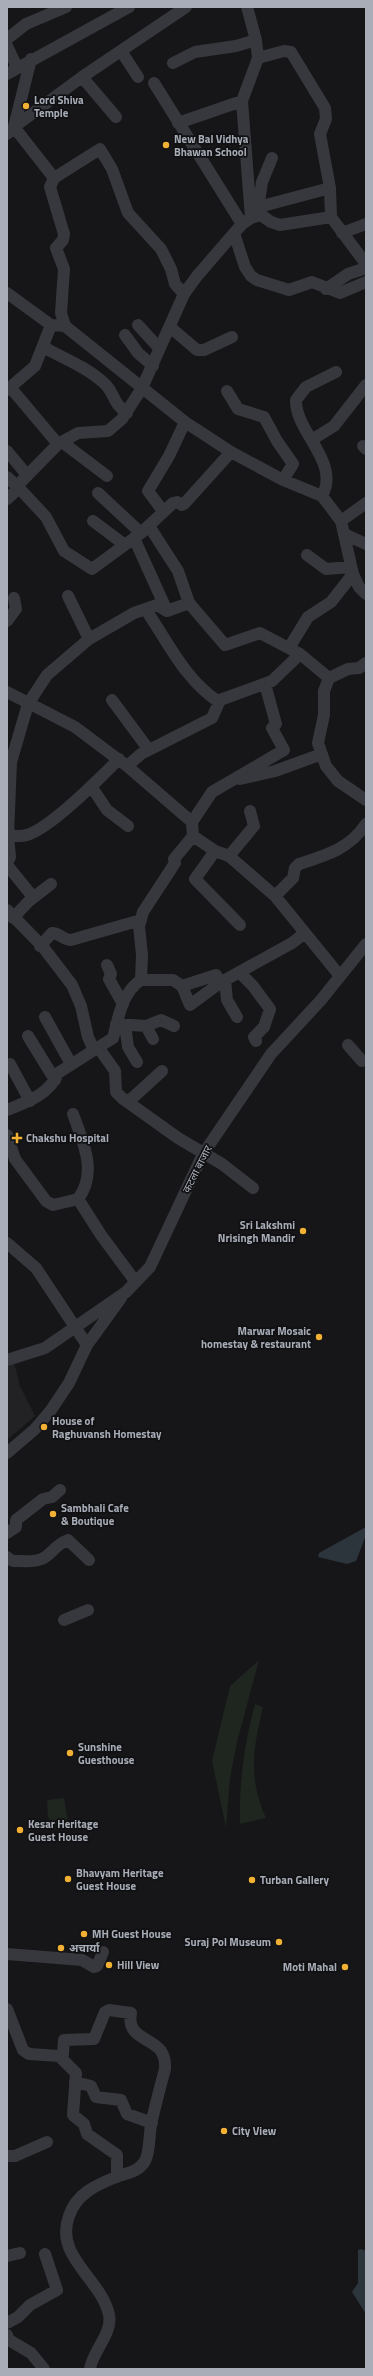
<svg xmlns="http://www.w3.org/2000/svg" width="373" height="2376" font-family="'Titillium Web','Noto Sans Devanagari',sans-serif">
<rect width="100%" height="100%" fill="#161618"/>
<path fill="#222225" d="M13,1358L20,1386L35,1416L7,1440V1360Z"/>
<path fill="#1e261f" d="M259,1660L237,1742L230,1778L226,1828L212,1761L230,1686Z
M255,1704L263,1707C253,1749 248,1778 266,1818L240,1824C239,1783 244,1745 255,1704Z
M64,1798L68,1823L56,1826L48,1817L47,1800Z"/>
<path fill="#2c353c" d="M366,1527V1535L356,1561L347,1564L318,1557L319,1553Z
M361,2249L366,2251V2314L352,2292L358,2283V2250Z"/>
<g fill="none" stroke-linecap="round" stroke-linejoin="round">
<path stroke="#37383d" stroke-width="12" d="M247,7L256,40L258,58L242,101L251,218
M7,39L26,24L66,7
M7,46L17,67
M121,51L138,77
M258,58L284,51L291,52L325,108L326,119L320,134L330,188L331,217
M173,63L195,52L236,46L256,40
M7,74L129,7
M82,77L116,117
M154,83L242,224
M178,123L242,101
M7,134L14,127L31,59
M54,178L50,187L64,234L63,240L56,248L64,269L61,313L65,326
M258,208L262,182L272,158
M251,209L330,188
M234,233L245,267L251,276L257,280L289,290L312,282L340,293L366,282
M342,233L366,224
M326,289L348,274L366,268
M7,293L51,325L65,326L185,422L231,452L283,480L322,496L341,521L353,574L359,587L366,594
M184,294L175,284L171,269L161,249L128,213L112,169L100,149L54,178L14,127L82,77L186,7
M138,325L159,348
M170,327L197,350H204L232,337
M125,335L138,353L153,366
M43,347C63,358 87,367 105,384C115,394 113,404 127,413
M10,387L58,444
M7,390L35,366L51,325
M227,391L238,409L264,417L277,441L293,464L283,480
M313,439L334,426L366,385
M62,442L107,476
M363,446L366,449
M7,451L27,475
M7,477L19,488
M17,486L58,444L78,433L108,431L122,419L142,388L184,294L197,276L242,224L251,218L261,215L271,222L280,225L331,217L366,264
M98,493L141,533
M322,496C341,462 295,432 296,400L306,387L336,372
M7,499L19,488L46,517L64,551L92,569L141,533L173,503L177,502L182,505L184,504L231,452
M163,511L148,491L169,456L185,422
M93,521L125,545
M341,521L366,503
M149,526L178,571L189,603L225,645L260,633L300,654
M344,534L366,544
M134,538L167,611
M307,555L326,569L351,567
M68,596L89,639
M146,610C168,642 185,680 219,702
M7,621L16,609L14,598
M289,648L308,617L331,602L353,574
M329,678L324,691V715L318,743L326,766L338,781L366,800
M7,692L75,727L127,766L192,822L193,836L215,851L229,856L275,896L340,976
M112,700L149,750
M119,759C100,778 51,828 27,835C21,837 14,836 8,835L11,762L28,704L47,675L89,639L134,613L157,605L167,611L189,603
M127,766L141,754L212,718L220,700L272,681L300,654L329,678L348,669L359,668L366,663
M240,779L275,771L322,754
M91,786L107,810L128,826
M192,822L212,792L284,750L272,728L276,724L265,684
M215,851L195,879L240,925
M229,856L254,826L250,811
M7,863L10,857L8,835
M7,865L33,897
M275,896L293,878L295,868L299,864C327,855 349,849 366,824
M7,910L43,947L72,985L81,1006L88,1037L94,1050
M13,918L29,901L51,884
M40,946L52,933C60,933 63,940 71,940L141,920
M107,965L111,974L109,979L123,1004
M239,972L253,986L270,1009L264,1027L254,1037L256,1041
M141,980H173L182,986L216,975L218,980H225L292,943L305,933
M225,980L227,1000L237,1017
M182,986L190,1005L220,983L218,980
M45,1017L71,1064
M116,1024L146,1026L161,1020L174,1026
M125,1025L128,1047L137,1062
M146,1026L153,1039
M28,1036L55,1080
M348,1045L362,1061
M98,1047L115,1071L116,1092L122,1098L178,1138L222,1164L253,1188
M10,1064L30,1101
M128,1102L162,1071
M7,1110C27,1102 50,1094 58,1073L113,1038C118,1019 122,992 141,980L142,955L139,926L143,912L175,863L174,859L193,836
M73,1114C83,1142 98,1173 78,1199
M7,1135L15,1159L46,1201L53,1205L78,1199L101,1235L135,1281
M7,1243L36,1268L87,1345
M7,1360L45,1348L126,1292L150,1267L203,1154L271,1054L321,1000L366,944
M7,1453L35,1429L51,1410L69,1383L87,1345L121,1298
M7,1533L16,1527V1520L43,1499L52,1497L60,1490
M7,1557C12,1562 15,1561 21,1561C54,1563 47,1548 68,1540L89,1560
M64,1620L88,1610
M7,1954L82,1960L94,1967L97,1966L103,1952
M7,2009L23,2050L29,2054L59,2056L76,2073L73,2115L84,2124L87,2134L117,2155V2177
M59,2056L63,2054L64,2040L94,2039L105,2012L109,2010L131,2013C126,2038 151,2037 161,2051C165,2057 165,2062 165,2069C160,2088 155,2106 151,2125C149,2136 150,2152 145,2161C139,2172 126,2173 116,2177C96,2185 76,2194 69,2216C54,2257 101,2278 109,2315C113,2333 92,2352 90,2369
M75,2082L91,2086L96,2097L121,2100L127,2114L152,2123
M7,2156H15L47,2142
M7,2256L20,2253
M7,2323L18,2317L30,2305L57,2290L45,2254
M7,2335L9,2340L31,2353L44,2369"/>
</g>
<g fill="#f2b134" stroke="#111113" stroke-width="1.5">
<circle cx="26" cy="106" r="4"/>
<circle cx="166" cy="145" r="4"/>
<path d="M15 1132h4v4h4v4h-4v4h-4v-4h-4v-4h4z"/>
<circle cx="303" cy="1231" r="4"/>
<circle cx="319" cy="1337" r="4"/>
<circle cx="44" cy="1427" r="4"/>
<circle cx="53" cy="1514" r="4"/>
<circle cx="70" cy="1753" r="4"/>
<circle cx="20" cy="1830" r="4"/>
<circle cx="68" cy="1879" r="4"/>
<circle cx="252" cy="1880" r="4"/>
<circle cx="84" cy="1934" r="4"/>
<circle cx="279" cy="1942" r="4"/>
<circle cx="61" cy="1948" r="4"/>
<circle cx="109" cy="1965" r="4"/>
<circle cx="345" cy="1967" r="4"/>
<circle cx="224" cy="2131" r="4"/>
</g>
<g text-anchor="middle" stroke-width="3.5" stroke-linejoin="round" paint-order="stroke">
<g font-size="11" font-weight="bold" fill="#a8adb8" stroke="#111113" text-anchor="start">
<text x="34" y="104">Lord Shiva<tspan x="34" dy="13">Temple</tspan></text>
<text x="174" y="143">New Bal Vidhya<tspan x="174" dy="13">Bhawan School</tspan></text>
<text x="26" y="1142">Chakshu Hospital</text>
<text x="295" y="1229" text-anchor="end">Sri Lakshmi<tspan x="295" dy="13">Nrisingh Mandir</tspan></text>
<text x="311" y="1335" text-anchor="end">Marwar Mosaic<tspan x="311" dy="13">homestay &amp; restaurant</tspan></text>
<text x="52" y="1425">House of<tspan x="52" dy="13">Raghuvansh Homestay</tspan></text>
<text x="61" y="1512">Sambhali Cafe<tspan x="61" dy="13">&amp; Boutique</tspan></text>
<text x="78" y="1751">Sunshine<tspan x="78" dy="13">Guesthouse</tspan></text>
<text x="28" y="1828">Kesar Heritage<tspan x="28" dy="13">Guest House</tspan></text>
<text x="76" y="1877">Bhavyam Heritage<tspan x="76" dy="13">Guest House</tspan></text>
<text x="260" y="1884">Turban Gallery</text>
<text x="92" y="1938">MH Guest House</text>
<text x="271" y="1946" text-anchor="end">Suraj Pol Museum</text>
<text x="69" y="1952">अचार्या</text>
<text x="117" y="1969">Hill View</text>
<text x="337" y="1971" text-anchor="end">Moti Mahal</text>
<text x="232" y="2135">City View</text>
</g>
<g font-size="11" fill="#a8adb8" stroke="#111113">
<text transform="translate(197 1169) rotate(-63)" y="4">कटला बाजार</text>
</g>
</g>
<rect width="373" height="2376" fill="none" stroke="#a8adb8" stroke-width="16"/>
</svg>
